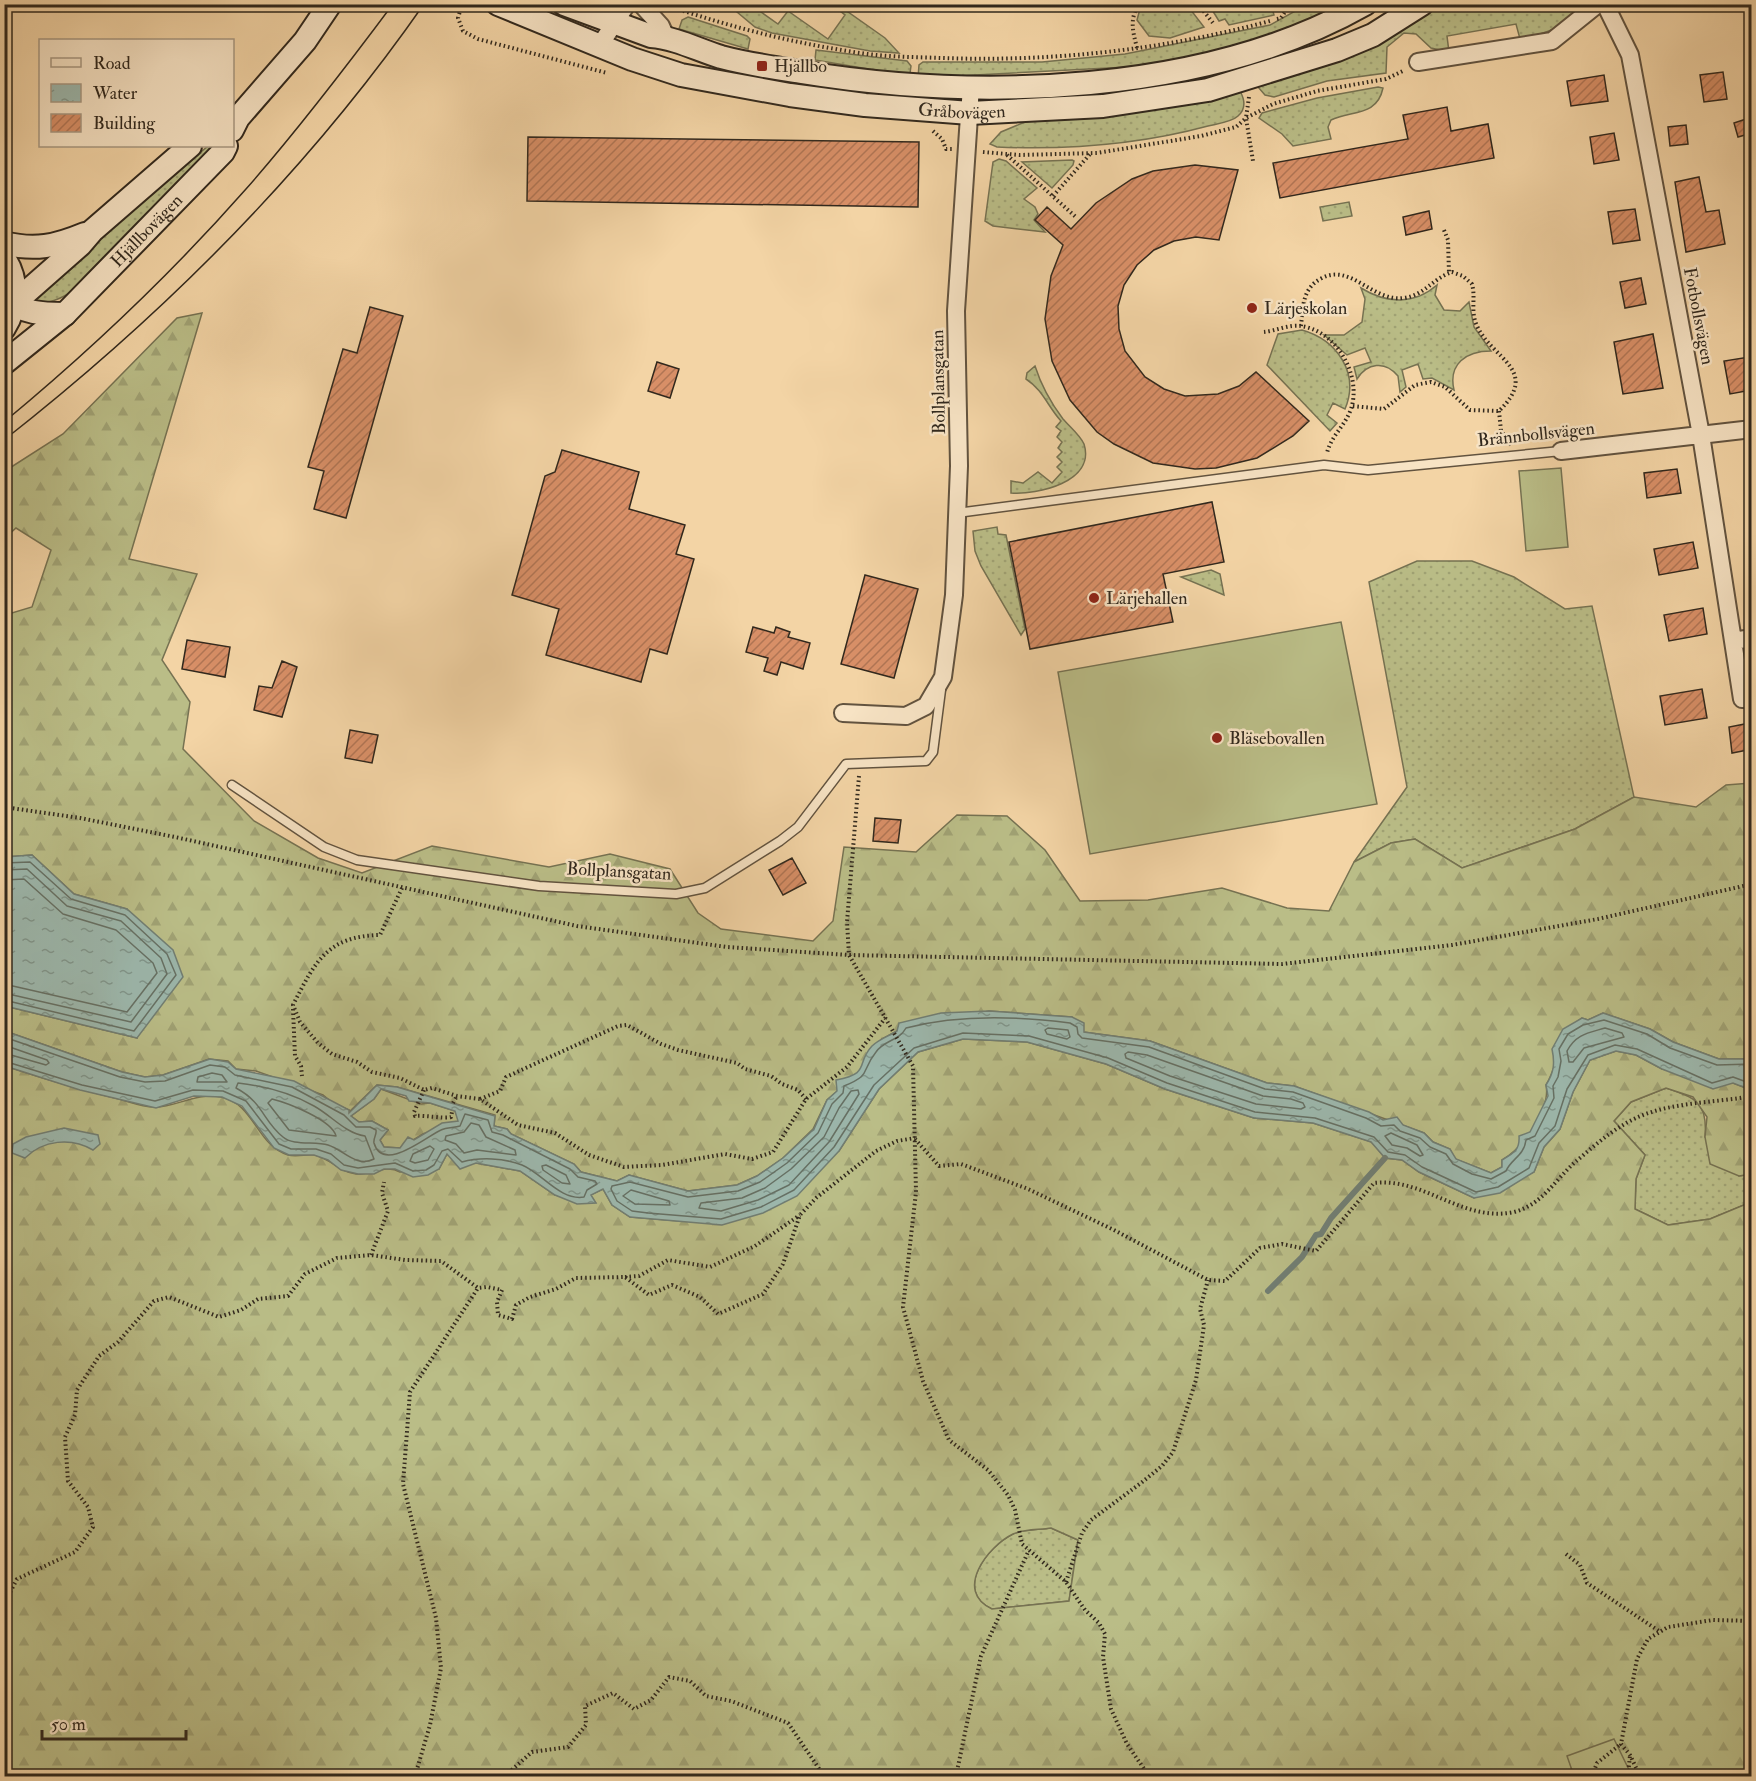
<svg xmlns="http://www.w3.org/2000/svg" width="1756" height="1781" font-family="'IM FELL Double Pica',serif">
<defs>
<pattern id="grass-dots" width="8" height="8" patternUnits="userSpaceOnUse" patternTransform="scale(1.5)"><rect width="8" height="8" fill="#babd87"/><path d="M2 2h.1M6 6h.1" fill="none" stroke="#a0a274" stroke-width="1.8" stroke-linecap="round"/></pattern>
<pattern id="forest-firs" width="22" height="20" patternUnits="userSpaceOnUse" patternTransform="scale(1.5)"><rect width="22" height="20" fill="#babd87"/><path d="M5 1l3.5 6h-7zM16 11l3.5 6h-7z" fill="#a0a274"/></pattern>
<pattern id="water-ripples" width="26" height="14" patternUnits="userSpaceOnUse" patternTransform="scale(1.5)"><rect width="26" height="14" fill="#9cb7ac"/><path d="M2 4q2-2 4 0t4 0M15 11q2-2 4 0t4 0" fill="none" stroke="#80958b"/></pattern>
<pattern id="building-hatch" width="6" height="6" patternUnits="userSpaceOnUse" patternTransform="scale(1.5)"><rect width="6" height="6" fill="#d88f67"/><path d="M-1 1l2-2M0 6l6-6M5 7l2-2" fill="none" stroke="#b07554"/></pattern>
</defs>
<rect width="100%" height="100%" fill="#f3d4a5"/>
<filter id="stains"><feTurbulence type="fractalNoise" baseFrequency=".00333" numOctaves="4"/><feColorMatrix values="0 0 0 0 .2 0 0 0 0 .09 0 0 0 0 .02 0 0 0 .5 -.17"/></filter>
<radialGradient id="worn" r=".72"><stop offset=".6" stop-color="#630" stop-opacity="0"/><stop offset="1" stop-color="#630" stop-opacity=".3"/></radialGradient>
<path fill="url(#grass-dots)" stroke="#767252" stroke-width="1.5" d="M733,5H751L778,24L788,11L828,39L845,15L835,7L838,5L885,38L899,53L870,51L772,33L755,27L731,7Z
M1141,5H1187L1204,27L1170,38L1149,36L1137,20Z
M1209,5H1271L1274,15L1229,25L1225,19L1219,21Z
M1306,5H1345L1262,41L1175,61L1128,67L918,78L919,65L923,62H1042L1125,54L1270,25Z
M1437,5L1577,7C1572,27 1543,33 1526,38L1520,39L1516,24L1447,36L1449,52L1431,48L1416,34L1404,33L1387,47L1386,73L1327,81L1274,97L1265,95L1258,87C1321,68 1382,42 1437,5Z
M688,17L747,36L750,39L748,49L679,29L682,20Z
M816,50L907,61L911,66L910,73L898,74L815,60Z
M1378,87L1383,88C1377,117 1351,110 1331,120L1328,127L1331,139L1293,146L1282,134L1259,118L1262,113L1317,98Z
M1240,91C1245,100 1246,109 1238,116C1232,122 1216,124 1208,126C1138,145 1069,150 997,147L990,144L1001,132L1025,122Z
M208,146H214L68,294C56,301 46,304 31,302L33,295Z
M999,159L1006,161L1037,188L1024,199L1035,207L1038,214L1034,220L1045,232L993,226L985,221L993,162Z
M1072,160L1074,161L1073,165L1052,188L1022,162Z
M1349,202L1352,216L1323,221L1320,207Z
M1437,285L1435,295L1444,310L1460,311L1469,302L1474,327L1491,351C1466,351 1448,364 1454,390L1432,378L1423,379L1418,364L1402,370L1406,387L1400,392L1398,376C1385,360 1367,363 1357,379L1354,367L1371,362L1365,348L1347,355L1324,335H1344L1362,322L1365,299L1361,288C1387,304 1414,305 1437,285Z
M1302,330C1337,340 1360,373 1345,409L1333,403L1327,415L1337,423L1330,431L1267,365L1278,334Z
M1035,366C1041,385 1051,403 1063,419C1070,427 1080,435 1084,444C1096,482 1037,495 1011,493V481L1023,483L1038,472L1052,483L1062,472L1057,467L1062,462L1057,457L1062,452L1058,448L1062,442L1057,437L1061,431L1056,427L1061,421C1048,407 1043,390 1026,379L1027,373Z
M997,527L998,534L1006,535L1025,629L1021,635L981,566L975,551L973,531Z
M1417,561H1472L1514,577L1565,609L1592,606L1634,797L1575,829L1462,868L1415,839L1391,843L1354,862L1407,787L1369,582Z
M1211,570L1220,574L1224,595L1181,577Z
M1666,1088C1696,1098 1708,1102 1705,1137L1739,1176L1751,1174V1202L1710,1219L1668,1225L1635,1209L1636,1179L1645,1155L1614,1121L1631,1102Z
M1051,1528L1078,1540L1069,1601L992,1609C953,1591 988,1546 1013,1534C1023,1529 1040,1530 1051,1528Z"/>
<path fill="url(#forest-firs)" stroke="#767252" stroke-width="1.5" fill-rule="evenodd" d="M202,313L129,559L197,574L162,660L190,702L183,749L254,821L318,858L362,873L432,846L549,867L610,854L670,869L698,913L721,929L813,941L833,921L844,847L916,852L957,815L1007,816L1045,850L1080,901L1148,900L1222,888L1287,908L1329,911L1354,862L1391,843L1415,839L1462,868L1575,829L1634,797L1696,807L1726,785L1751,783V1059H1719L1673,1042L1650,1029L1603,1013L1588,1020L1582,1018C1559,1033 1559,1064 1546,1085C1551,1109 1522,1149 1502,1160V1167L1491,1173L1455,1159L1450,1149L1433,1142L1424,1133L1294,1086L1267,1083L1150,1041L1083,1032L1072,1017L989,1011L897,1031L882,1039L871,1048L862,1070L827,1100L813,1129L783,1158L757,1176L737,1185L688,1191L629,1175L617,1181L581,1172L574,1164L511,1134L507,1129L494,1126L495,1115L397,1087L377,1085L348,1113L349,1110L334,1104L323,1095L256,1071L236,1069L228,1061L209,1059L163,1075L145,1077L122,1072L5,1031V1006L137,1038L127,909L74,894L32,855L5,857V615L32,607L51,550L16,528L5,538V471L63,434L177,318Z
M963,1039L1027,1042L1106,1064L1165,1089L1254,1118L1313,1123L1372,1142L1385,1158L1402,1160L1419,1172L1474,1198L1534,1172L1544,1147L1560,1129L1573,1092L1590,1060L1616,1051L1636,1055L1662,1069L1733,1083L1751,1090V1174L1739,1176L1710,1164L1705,1137L1707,1117L1693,1097L1666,1088L1631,1102L1614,1121L1645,1155L1636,1179L1635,1209L1668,1225L1710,1219L1751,1202V1776H1631L1568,1756L1574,1776H5V1066C42,1078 80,1090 119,1099C130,1102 143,1107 154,1107C175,1108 195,1092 221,1097C254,1103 257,1146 288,1155C297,1157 307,1154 315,1155C331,1159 339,1172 356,1174C371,1175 386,1164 400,1172L439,1169L447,1154L476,1163L520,1171L555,1195L595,1202L590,1195L603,1189L612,1205L630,1217L679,1221L839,1151L879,1089L918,1052ZM1051,1528L1078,1540L1069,1601L992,1609C953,1591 988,1546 1013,1534C1023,1529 1040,1530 1051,1528Z
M381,1089L421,1104L430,1103L455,1111L459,1121L423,1134L400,1148L384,1147L380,1140L388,1130L372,1121L359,1122L351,1116L374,1099Z"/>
<path fill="#babd87" stroke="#767252" stroke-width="1.5" d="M1561,468L1568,547L1526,551L1519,471Z
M1341,622L1377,804L1090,854L1058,672Z
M1614,1739L1632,1776H1574L1567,1756Z"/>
<path fill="url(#water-ripples)" stroke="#717e73" stroke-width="1.5" fill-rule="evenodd" d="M32,855L74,894L127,909L173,950L183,977L137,1038L5,1006V857Z
M989,1011L1072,1017L1084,1023V1032L1150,1041L1267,1083L1294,1086L1369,1112L1383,1120L1397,1117L1403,1125L1424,1133L1433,1142L1450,1149L1456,1159L1491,1173L1502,1167V1160C1514,1153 1520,1150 1519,1136L1530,1132L1548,1096L1546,1085C1554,1073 1555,1063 1552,1049L1563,1029L1582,1018L1588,1020L1603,1013L1650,1029L1673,1042L1719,1059H1751V1090L1733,1083L1713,1089L1662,1069L1636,1055L1616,1051L1590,1060L1573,1092L1560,1129L1544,1147L1534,1172L1500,1193L1474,1198L1419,1172L1402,1160L1385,1158L1371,1142L1313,1123L1254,1118L1165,1089L1106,1064L1027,1042L963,1039L918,1052L879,1089L839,1151L797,1196L763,1213L722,1225L630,1217L612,1205L603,1189L591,1195L596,1203L577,1204L555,1195L520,1171L476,1163L460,1169L447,1154L439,1169L428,1175L413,1177L395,1169H384L374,1174H358L341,1170L328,1160L314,1155H289L274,1148L242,1106L222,1097L194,1096L156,1108L80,1090L5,1066V1031L122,1072L145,1077L163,1075L210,1059L228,1062L236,1069L294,1081L349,1110V1113L377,1085L397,1087L495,1116L494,1126L507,1129L511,1134L574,1164L581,1172L617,1181L629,1175L688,1191L737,1185L757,1176L783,1158L814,1129L827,1100L837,1091L836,1080C872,1073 855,1064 872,1046C879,1039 889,1036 897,1031L899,1023L941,1013ZM381,1089L406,1096L409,1101L430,1103L455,1111L458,1121L442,1123L414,1140L408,1137L400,1148L384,1147L380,1140L388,1130L372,1121L359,1122L351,1116L374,1099Z
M64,1128L98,1135L100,1144L93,1150C71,1137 43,1140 25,1158L12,1153L13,1144L26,1137Z"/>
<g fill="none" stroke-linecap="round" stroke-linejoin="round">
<path stroke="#667064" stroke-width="1.5" d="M4,863L30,862L71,899L125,915L167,954L176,975L134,1031L4,1000
M4,870L27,869L67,906L121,921L161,958L167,974L131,1022L4,993
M4,880L24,879L63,914L116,930L153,963L157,973L127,1012L4,984
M1048,1028L1068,1030L1070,1037L1067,1039L1047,1034L1045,1030Z
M1605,1028L1622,1033L1624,1037L1584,1048L1573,1062H1569L1567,1051C1576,1034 1588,1033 1605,1028Z
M4,1037L120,1077L145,1082L165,1081L210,1065L225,1067L235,1075L292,1087L344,1115L356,1127H370L376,1130C377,1135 373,1138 374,1143C383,1174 427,1136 441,1130C447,1127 454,1128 460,1126L465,1114L488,1120L492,1132L503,1135L570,1169L578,1177L595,1181L597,1184L587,1190L584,1197C560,1201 542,1173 522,1165C504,1158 480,1157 462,1162L448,1149L442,1151L434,1165L426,1170L413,1171L395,1163L358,1168L344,1165L331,1154L316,1149H291L279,1144L246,1101L223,1091L193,1090L155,1101L82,1085L4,1061
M4,1045L47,1060L49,1063L46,1065L4,1053
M1128,1052L1147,1055L1263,1096L1291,1099L1303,1103L1305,1107L1301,1109L1256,1104L1170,1076L1126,1058L1125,1054Z
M1752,1064L1717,1065L1670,1048L1647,1034L1604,1020L1583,1025L1568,1034L1559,1049L1561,1061L1558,1077L1553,1086L1554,1098L1535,1136L1526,1140C1524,1156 1511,1159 1506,1171L1491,1179L1472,1174L1453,1164L1446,1154L1430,1147L1420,1138L1400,1131L1394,1125L1381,1126L1366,1118L1293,1092L1265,1089L1149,1047L1082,1038L1078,1034L1077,1027L1070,1023C1016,1016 959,1014 906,1028C899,1041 884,1040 876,1052C860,1072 873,1074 844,1086L843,1093L832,1104L818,1133L787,1163L760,1182L738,1191L688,1197L630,1182L612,1186L611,1189L617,1201L632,1211L648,1213L721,1219L761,1207L794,1190L834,1147L874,1085L914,1048L963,1033L1029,1036L1108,1058L1167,1083L1255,1112L1315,1118L1374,1137L1388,1152L1405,1155L1422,1167L1476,1192L1498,1187L1529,1168L1539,1143L1555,1126L1567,1089L1588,1055L1615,1045L1637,1049L1712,1083L1733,1077L1752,1084
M212,1073L222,1075L227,1082H197L198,1077Z
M238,1083C264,1086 291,1093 314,1106C332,1116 345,1133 365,1136L374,1159C356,1168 344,1150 328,1145C315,1141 293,1146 283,1137C262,1120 264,1103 236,1088Z
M858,1090L859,1094L829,1142L789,1185L758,1200L721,1211L699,1208L701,1203L742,1198L765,1188L791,1169L824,1137L839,1108L851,1091Z
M272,1099C288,1103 332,1120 336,1136L289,1130L268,1103Z
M471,1123L479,1125L486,1137L515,1150L516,1155L477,1150L464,1153L456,1144L445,1140L446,1136L464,1132Z
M1391,1133L1417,1145L1423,1155L1420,1156L1407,1148L1392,1145L1385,1136Z
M430,1146L434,1149L428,1160L415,1163L410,1161L413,1154Z
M546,1165L566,1175L570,1184L562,1183L543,1170L542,1166Z
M631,1190L669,1201L670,1205L635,1204L623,1196Z"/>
<path stroke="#717e73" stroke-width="6" d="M1268,1291L1302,1257L1316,1235L1321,1234L1331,1218L1385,1158"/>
</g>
<path fill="url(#building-hatch)" stroke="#31281d" stroke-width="1.5" d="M1723,72L1727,99L1704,102L1700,75Z
M1604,75L1608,101L1571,106L1567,81Z
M1447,107L1451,131L1488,124L1494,158L1280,198L1273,163L1408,139L1403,115Z
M1749,118L1752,133L1738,137L1734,123Z
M1686,125L1688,144L1670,146L1668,127Z
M1614,133L1619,160L1594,164L1590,137Z
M528,137L919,142L918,207L527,201Z
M1195,165L1238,170L1219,240L1196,237L1174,241L1154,250L1137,265L1124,285L1118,306L1119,329L1125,351L1145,377L1164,389L1185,396L1218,394L1239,386L1256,372L1309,421L1293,436L1257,458L1216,468L1195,469L1153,463L1114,444L1097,432L1070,400L1052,361L1045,319L1051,276L1063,245L1035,220L1047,207L1071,229L1096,203L1132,179L1153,171Z
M1699,177L1706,212L1719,210L1725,244L1686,252L1675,182Z
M1635,209L1640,240L1613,244L1608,212Z
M1429,211L1432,229L1406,235L1403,217Z
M1641,278L1646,304L1625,308L1620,282Z
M370,307L403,316L346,518L314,509L324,471L308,467L343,349L357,353Z
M1653,334L1663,388L1623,394L1614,342Z
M1749,357L1752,390L1730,394L1724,361Z
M657,362L679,369L670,398L648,391Z
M562,450L639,472L629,509L685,525L676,554L694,559L667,654L650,649L641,682L546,655L559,609L512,595L545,476L555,472Z
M1677,469L1681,493L1647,498L1644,473Z
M1212,502L1224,562L1163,574L1173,622L1030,649L1009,542Z
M1693,542L1698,568L1659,575L1654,549Z
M865,575L918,589L894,678L841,664Z
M1703,608L1707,634L1669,641L1664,615Z
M753,627L774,633L776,627L790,632L788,637L810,643L803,669L781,662L777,675L764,671L768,658L746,652Z
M187,640L230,647L225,677L182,669Z
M282,661L297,667L282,717L254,710L259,686L272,688Z
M1702,689L1707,718L1665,725L1660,696Z
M1745,724L1748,750L1732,753L1729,727Z
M350,730L378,735L372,763L345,758Z
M875,818L901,820L898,843L873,841Z
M792,858L806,883L783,895L769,870Z"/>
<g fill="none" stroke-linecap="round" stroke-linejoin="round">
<defs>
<path id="lane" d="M957,513L1324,465L1368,470L1561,451
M232,785L324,847L357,860L539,886L676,894L705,888L780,841L798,827L846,764L926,761L933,752L941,690"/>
<path id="street" d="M641,4L661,26L666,37
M1605,4L1630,55L1701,435L1742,699
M600,45L627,4
M1418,62L1552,41L1598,4
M1561,451L1752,429
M1733,641L1752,638
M843,713L906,716L926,706L943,677L954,595L959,466L956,311L971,86"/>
<g id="secondary">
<path id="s1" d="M498,4L632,59L681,75L790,95L865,105L970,113L1103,106L1208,90L1337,50L1373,35L1422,4"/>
<path d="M564,4L651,36C676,38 698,50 721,57C747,64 775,68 801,72C979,101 1205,95 1365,4"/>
<path d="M232,130L238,118L305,41L330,4"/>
<path d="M4,243C35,251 56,246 85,234"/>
<path d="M4,258C18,279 18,306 4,328"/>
<path d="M6,297C21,314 44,314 65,314"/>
<path d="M4,312L80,245L92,231L190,146"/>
<path id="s2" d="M4,363L65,314L223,152L226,146"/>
</g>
</defs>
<use href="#lane" stroke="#62533f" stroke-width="11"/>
<use href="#street" stroke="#62533f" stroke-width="20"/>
<use href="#secondary" stroke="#31281d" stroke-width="26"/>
<path stroke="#31281d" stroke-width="4" stroke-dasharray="1.5 3" stroke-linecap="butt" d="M462,4L458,18L463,31L478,39L607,73
M1198,4L1213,23
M666,5C730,27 793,43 860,53C887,57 915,57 942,58C1052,62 1163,50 1270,21
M1277,19L1281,18L1290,4
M1137,48C1133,32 1129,19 1139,4
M1249,97L1246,118L1253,161
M933,131L942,139L946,149H952
M983,152L1019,155L1097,153L1201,136L1236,127L1246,118L1273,104L1317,91L1386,79L1405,70
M1007,155L1077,218
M1053,196L1091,153
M1444,230L1448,240L1449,273
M1301,326C1303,307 1302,288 1322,278C1351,263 1373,302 1403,298C1424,296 1433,278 1452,272L1463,276L1472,284C1476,298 1470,311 1477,326C1492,359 1541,370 1499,411L1470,410L1445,387L1431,382L1415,385L1384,409L1352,406
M1264,332C1275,331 1290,324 1301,326C1337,331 1362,376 1351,409C1345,426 1331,436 1327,453
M1499,411L1501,431L1511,445
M859,776L847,922L849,955L913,1066L916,1192L903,1307L923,1381L949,1440L988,1470L1008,1495L1015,1510L1022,1544L1066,1582L1085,1610L1099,1623L1105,1634L1103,1657L1111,1709L1127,1744L1149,1776
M4,807L80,818L175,837L577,926L727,947L849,955L1282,964L1452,945L1598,919L1752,884
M402,888L380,935C327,936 315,962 293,1005L300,1022L318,1043L332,1054L357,1062L372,1072L400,1078L424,1090L432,1088L457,1096L480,1099L518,1125L555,1133L589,1155L624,1167L662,1165L725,1154L752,1159L773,1152L806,1099L847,1067L886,1017
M293,1009L295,1056L301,1066L302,1076
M424,1090L414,1112L415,1116C426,1115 443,1119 451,1117L452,1112
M480,1099L500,1091L506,1077L618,1026L627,1025L661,1044L678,1050L737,1063L745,1069L771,1076L782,1084L798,1090L806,1099
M453,1103L457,1096
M915,1139L939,1166L961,1164L1028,1189L1114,1230L1208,1280L1225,1281L1260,1248L1282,1244L1316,1251L1374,1183C1424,1177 1463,1223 1514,1212C1541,1205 1554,1182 1573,1164C1588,1151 1606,1135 1623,1125C1661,1101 1710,1104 1752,1096
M371,1255L388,1211L382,1193L384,1182
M625,1277L639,1276L668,1260L710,1267L755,1246L800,1215
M1566,1554L1580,1565L1587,1583L1659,1631
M1066,1582L1082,1533L1091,1520L1141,1483L1162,1466L1173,1452L1196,1380L1204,1325L1200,1309L1208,1280
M4,1604L17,1579L75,1552L93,1527L88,1507L68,1481L65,1437L75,1415L77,1390L99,1356L118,1342L154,1301L169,1297L219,1317L241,1310L258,1299L288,1296L305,1274L337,1258L371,1255L405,1260L441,1261L478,1288L487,1287L502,1290L497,1302L498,1315L512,1319L516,1305L530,1297L556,1289L576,1278L625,1277L649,1295L672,1285L700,1297L718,1314L763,1294L783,1264L800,1215L816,1198L876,1151L897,1141L915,1138
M415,1776L430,1725L441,1668L436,1618L403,1484L410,1392L478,1288
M505,1776L532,1752L568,1747L586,1725L585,1706L613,1693L634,1709L651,1700L669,1677L690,1681L706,1696L731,1701L788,1723L824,1776
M956,1776L981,1656L1029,1550
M1592,1776L1597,1763L1621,1744
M1628,1776L1630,1755
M1640,1776L1630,1755L1621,1744L1637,1659L1648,1639L1668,1627L1713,1620L1752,1621"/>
<use href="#lane" stroke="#f7e3c4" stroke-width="8"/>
<use href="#street" stroke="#f7e3c4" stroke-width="16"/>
<use href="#secondary" stroke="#f7e3c4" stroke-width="22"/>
<path stroke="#31281d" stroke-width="1.5" d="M4,422C91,350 172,273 246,189C298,130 346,67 393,4
M4,440C162,316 309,169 424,4"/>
</g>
<g fill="#8f2418" stroke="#f7e3c4" stroke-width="2">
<rect x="756" y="60" width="12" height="12" rx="3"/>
<circle cx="1252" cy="308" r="6"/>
<circle cx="1094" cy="598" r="6"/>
<circle cx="1217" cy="738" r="6"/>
</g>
<g text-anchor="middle" stroke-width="5" stroke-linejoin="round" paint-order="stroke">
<g font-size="18" fill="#31281d" stroke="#f7e3c4" text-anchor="start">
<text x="774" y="72">Hjällbo</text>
<text x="1264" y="314">Lärjeskolan</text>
<text x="1106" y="604">Lärjehallen</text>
<text x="1229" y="744">Bläsebovallen</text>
</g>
<g font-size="18" fill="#31281d" stroke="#f7e3c4">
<text dy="6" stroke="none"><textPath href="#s1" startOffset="480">Gråbovägen</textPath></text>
<text dy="6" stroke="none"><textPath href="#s2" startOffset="195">Hjällbovägen</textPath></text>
<text transform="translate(1699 316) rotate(79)" y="6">Fotbollsvägen</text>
<text transform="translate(938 382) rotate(-91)" y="6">Bollplansgatan</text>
<text transform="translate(1536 434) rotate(-6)" y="6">Brännbollsvägen</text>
<text transform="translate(619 871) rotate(3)" y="6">Bollplansgatan</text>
</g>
</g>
<rect width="1756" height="1781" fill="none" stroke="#f3d4a5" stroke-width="24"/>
<rect x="6" y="6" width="1744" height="1769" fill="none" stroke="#31281d" stroke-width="3"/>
<rect x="12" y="12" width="1732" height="1757" fill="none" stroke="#31281d" stroke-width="1.5"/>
<rect x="39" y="39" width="195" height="108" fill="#f7e3c4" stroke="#a89881" stroke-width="1.5"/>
<rect x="51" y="58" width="30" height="9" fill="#f7e3c4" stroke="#a89881" stroke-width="1.5"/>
<text x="93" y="69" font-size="18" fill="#31281d">Road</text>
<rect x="51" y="84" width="30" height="18" fill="url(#water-ripples)" stroke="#a89881" stroke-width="1.5"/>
<text x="93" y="99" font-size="18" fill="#31281d">Water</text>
<rect x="51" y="114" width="30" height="18" fill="url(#building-hatch)" stroke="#a89881" stroke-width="1.5"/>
<text x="93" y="129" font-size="18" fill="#31281d">Building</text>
<path d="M42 1730v9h144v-9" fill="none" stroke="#31281d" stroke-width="3"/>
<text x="51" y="1730" font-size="18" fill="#31281d" stroke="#f7e3c4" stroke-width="4.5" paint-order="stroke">50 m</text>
<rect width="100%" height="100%" filter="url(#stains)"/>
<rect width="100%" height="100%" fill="url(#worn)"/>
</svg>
